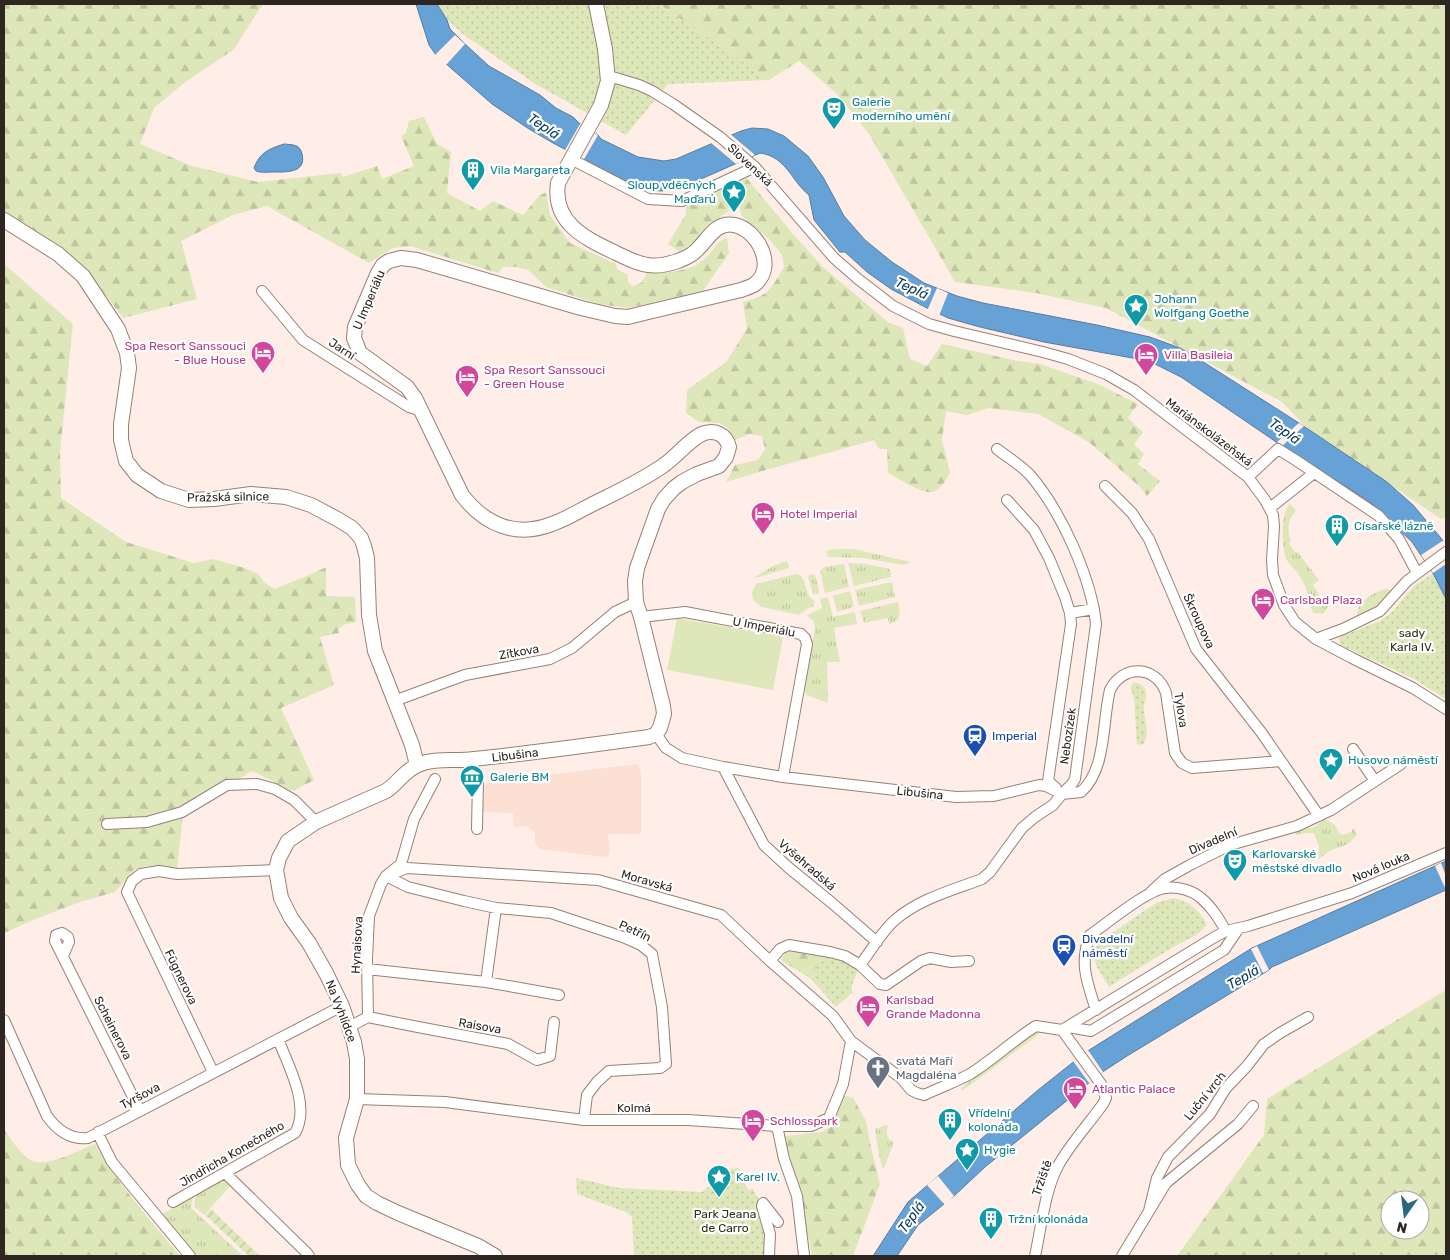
<svg xmlns="http://www.w3.org/2000/svg" width="1450" height="1260" font-family="Rubik,sans-serif">
<defs>
<pattern id="grass-tufts" width="24" height="20" patternUnits="userSpaceOnUse" patternTransform="scale(1.25)"><rect width="24" height="20" fill="#dee7b9"/><path d="M3 7l-1-3M5 7V3M7 7l1-3M15 17l-1-3M17 17v-4M19 17l1-3" fill="none" stroke="#bfc69f"/></pattern>
<pattern id="forest-firs" width="22" height="20" patternUnits="userSpaceOnUse" patternTransform="scale(1.25)"><rect width="22" height="20" fill="#dee7b9"/><path d="M5 1l3.5 6h-7zM16 11l3.5 6h-7z" fill="#bfc69f"/></pattern>
<pattern id="park-dots" width="8" height="8" patternUnits="userSpaceOnUse" patternTransform="scale(1.25)"><rect width="8" height="8" fill="#dee7b9"/><path d="M2 2h.1M6 6h.1" fill="none" stroke="#bfc69f" stroke-width="1.8" stroke-linecap="round"/></pattern>
<pattern id="garden-furrows" width="10" height="10" patternUnits="userSpaceOnUse" patternTransform="scale(1.25)"><rect width="10" height="10" fill="#dee7b9"/><path d="M-1 1l2-2M0 10L10 0M9 11l2-2" fill="none" stroke="#bfc69f"/></pattern>
</defs>
<rect width="100%" height="100%" fill="#ffeee7"/>
<path fill="#fbe0d3" d="M638,764L641,772V834H608L610,851L609,855L604,857L540,849L535,843V832L527,826L514,827L513,813L480,812L481,788L489,782Z"/>
<path fill="url(#grass-tufts)" d="M1290,504L1296,511C1287,521 1287,530 1291,542L1289,544L1295,552L1297,551L1319,580L1313,585L1325,603L1329,606L1323,614L1314,613C1308,606 1310,599 1307,591C1305,585 1300,576 1296,571C1293,567 1289,564 1286,559C1282,548 1280,511 1290,504Z
M836,549H854L911,562L903,565L863,558L828,557L826,551Z
M786,561L789,565V568L752,579L773,566Z
M848,563L866,564L890,569L891,577L854,586Z
M844,564L849,587L825,593L820,571L824,567Z
M796,574L800,575C808,583 804,593 814,601V606L807,609L799,615L762,607L753,600L752,592L756,584Z
M810,574L815,575L819,591L818,594H813L808,577Z
M892,582L895,597L859,606L855,590Z
M1387,589L1392,591L1379,604L1357,617C1356,602 1374,591 1387,589Z
M850,591L854,607L837,612L833,596Z
M828,597L833,617L855,612L857,624L834,628L840,662H827L828,703L807,695L804,688L815,628L813,620L806,616L820,609L822,607L820,599Z
M898,602C900,615 903,619 889,625L888,618L864,623L860,611Z
M1325,819L1335,825L1339,833L1342,835L1352,832V829L1354,828L1357,835L1348,844L1329,851L1319,859V847L1314,833H1307L1296,835L1295,829L1301,828H1313Z
M1036,1031L1039,1034L962,1091L961,1088L1027,1035Z
M886,1125L888,1126C886,1134 886,1139 894,1142L883,1170L878,1151L875,1129Z
M223,1178L232,1184L204,1215L194,1206L196,1193Z
M193,1196L191,1208L243,1256H195L159,1216Z"/>
<path fill="url(#forest-firs)" fill-rule="evenodd" d="M4,4H263L233,50L184,83L154,108L140,144L192,166L258,182L341,173L343,177L377,166L382,179L414,166L401,136L406,133L409,121L424,117L437,144L451,152L447,193L480,211L493,201L523,215L539,196L546,192L550,215L570,243L616,264L617,269L628,275V282L633,286L641,283L647,273C660,274 687,271 698,264C702,261 707,257 710,253C718,245 716,242 727,238L729,253L703,291L628,308L599,304L546,287L528,270L517,267H503L498,273L410,246L393,248L369,263L267,206L233,215L181,241L197,299L123,318L87,270L58,246L4,213Z
M659,4H1446V518L1441,519L1307,428L1282,402L1106,308L1036,293L955,282L869,134L837,94L799,61L769,80Z
M744,175L794,235L824,268L888,322L903,328L910,359L927,366L942,344L1018,361L1040,364L1098,384L1138,404L1128,418L1143,432L1134,444L1144,454L1138,464L1160,481L1147,496L1140,487L1090,443L1038,414L989,408L967,415L946,411L942,440L950,472C947,478 942,488 935,491C925,497 898,478 888,473L887,449H879L874,440L766,470L726,482L735,465L758,460L765,449L762,436L750,434L735,440L728,428L719,423L699,422L686,413L687,390L726,362L747,329L743,302C770,295 770,290 784,267L782,255L769,239L741,215L739,202L733,196L729,203V211C716,219 712,225 703,235C696,241 687,246 680,252L668,244L686,214V203Z
M4,264L73,324L60,452L61,498L126,542L194,563L213,559L245,568L258,574L265,583L275,589C292,581 309,576 326,567V596L355,597L356,622L346,624L338,629L339,633L320,637L334,685L281,708L314,780L293,791L252,771L183,814L177,869L146,866L134,870L115,892L80,902L38,918L4,933Z
M796,949L822,954L811,979L782,961V957L785,954Z
M1446,990V1256H1177L1264,1135L1267,1099ZM1390,1200H1420V1230H1390Z
M844,1096L853,1098L866,1121L870,1143L880,1184L853,1256H819L812,1255L799,1193L785,1148L784,1140L785,1136L822,1132L833,1124Z
M4,1129C9,1137 21,1154 29,1159C44,1170 79,1150 95,1144C118,1184 151,1221 180,1256H4Z"/>
<path fill="url(#park-dots)" d="M437,4H659L769,80L668,84L626,135L537,85L464,35L447,20Z
M1433,573L1446,599V699L1416,680L1340,645L1339,639L1341,636L1380,621L1392,612L1414,586Z
M1134,682L1140,684L1145,688C1148,699 1145,698 1144,707C1143,719 1152,736 1142,745L1137,744L1134,699L1131,690V686Z
M1174,898C1189,901 1199,910 1207,924C1201,935 1185,940 1175,946C1153,959 1131,973 1109,987C1101,973 1086,957 1100,941L1156,903Z
M822,954L841,958L859,967L852,985V993L836,1007L811,979Z
M738,1168L748,1190L753,1189L758,1198L766,1230L767,1256H634L632,1217L626,1212L577,1194L576,1178L619,1188L702,1192L712,1184L720,1181L721,1170Z"/>
<path fill="url(#garden-furrows)" d="M211,1209L260,1256H249L205,1215Z"/>
<path fill="#dee7b9" d="M677,618L783,637L773,690L667,670Z"/>
<path fill="#67a2d7" stroke="#567ca0" d="M416,4H437L447,20L450,29L465,44L489,66L540,95L556,108L573,117L580,124L598,135L601,139L638,157L664,161L676,159L741,131L752,128L768,129L784,136L808,156L823,177L844,216L865,240L892,262L924,283L957,296L983,303L1097,325L1150,337L1180,348L1194,356L1299,423L1387,482L1413,505L1446,544V599L1433,573L1412,542L1370,502L1282,446L1181,377L1149,361L1044,342L980,327L948,318L925,307L891,289L867,272L845,252H840L814,220L809,195C791,181 787,157 760,153L692,183L662,191L648,190L633,185L553,143L529,129L492,104L436,55L429,45Z
M284,144C293,145 300,144 302,154C307,174 284,172 272,172C267,172 260,173 256,171C255,170 255,169 254,168C260,152 269,149 284,144Z
M1446,861V890L1272,967L1269,970L1127,1056L1101,1073L985,1167L954,1196L918,1225L897,1256H873L908,1202L1038,1090L1086,1052L1252,948Z"/>
<path fill="#ffeee7" d="M455,35L465,44L446,65L434,56Z
M580,124L598,135L583,161L565,150Z
M729,133L755,155L736,164L710,142Z
M937,288L948,293L939,316L927,311Z
M1299,423L1304,426L1282,446L1277,442Z
M1444,540L1446,544V564L1433,573L1421,555Z
M1441,863L1446,876V890L1435,866Z
M1257,946L1269,970L1263,973L1251,949Z
M1088,1050L1103,1072L1089,1083L1073,1061Z
M938,1176L954,1196L945,1205L927,1185Z"/>
<g fill="none" stroke-linecap="round" stroke-linejoin="round">
<defs>
<path id="street" d="M609,76L639,85L652,91L673,104L720,137L755,167L834,258L858,279L893,306L929,324L954,331L1043,352L1068,359L1106,374L1134,390L1248,477L1265,500L1273,515L1274,526L1272,560L1273,575L1284,605L1295,622L1316,639L1352,658L1413,688L1446,709
M571,159L648,199L682,201L755,167
M262,291L303,340L409,407L422,411
M1248,477L1278,449L1297,461L1379,516L1399,539L1417,573
M1105,486L1132,513L1149,539L1196,649L1261,732L1319,816
M1007,500L1034,530L1049,558L1065,597L1070,613L1071,624L1048,781L1056,788
M1270,508L1314,473
M1070,613L1094,609
M641,617L685,612L801,634L805,638L807,644L783,777
M1316,639L1343,629L1380,611L1407,581L1446,552
M394,701L465,675L550,659L572,648L615,612L636,602
M656,734L666,748L682,758L723,767L783,777L956,797L994,796L1039,785L1046,786L1062,794
M1353,749L1375,781
M470,760L478,780L477,829
M723,767L764,845L789,868L832,903L877,942
M1062,794L1081,792C1107,769 1102,721 1110,690C1123,664 1156,665 1166,693L1175,753L1182,763L1192,768L1281,761
M107,824L147,822L182,812L227,785L257,784L275,789L294,800L316,822
M386,876L407,868L598,880L721,915L770,961L833,1016L851,1041L901,1078L911,1090L917,1093L924,1095C939,1088 955,1082 970,1074C993,1060 1013,1040 1036,1026L1062,1030
M386,876L408,887L464,901L496,908L551,913L623,937L641,945L652,954L662,1007L666,1064L660,1068L609,1071L597,1082L587,1095L584,1120
M1151,892L1165,879L1190,865L1230,845L1297,826L1331,810L1401,764
M63,956L69,942L68,937L62,933L56,935L55,941L140,1111
M770,961L780,949L789,945L830,952L845,956L860,965C871,951 882,931 895,920C919,899 953,890 982,879L990,872L1022,828L1035,817L1053,805L1062,794L1071,785L1075,779L1096,624C1091,577 1061,511 1030,475C1021,465 1007,457 997,449
M860,965L880,984L886,985L921,961L930,958L951,962L969,961
M367,969L486,982L559,995
M486,982L496,908
M1096,1010C1087,982 1079,963 1090,935C1106,924 1147,890 1165,888C1176,886 1192,890 1201,898C1212,907 1219,919 1226,931
M368,1017L367,959L369,916L381,884L386,876L401,864L414,819L435,779
M368,1017L418,1027L508,1044L537,1060L550,1056L554,1022
M4,1020L47,1116C57,1130 70,1140 88,1138L342,1006
M349,1027L368,1017
M1068,1027L1091,1031L1224,950L1239,928
M1062,1030L1213,938L1226,931L1248,926L1352,893L1446,853
M213,1072L127,892L132,881L141,874L159,871L177,874L276,870
M357,1099L445,1102L584,1120H688L777,1126H811L829,1118L843,1084L851,1041
M777,1126L784,1159L797,1196L804,1255
M98,1132L101,1140L112,1162L190,1256
M225,1173L307,1253L309,1256
M173,1202L295,1133C311,1106 288,1065 278,1039
M1149,1211L1157,1178L1168,1157L1210,1114L1226,1088L1247,1066L1264,1044L1280,1033L1308,1017
M769,1256L770,1234L762,1206L763,1203L778,1222
M1035,1256C1041,1229 1045,1190 1058,1166C1070,1144 1088,1125 1103,1104L1106,1098L1101,1084L1062,1030
M1122,1256L1166,1183L1238,1124L1253,1106"/>
<path id="secondary" d="M4,220L58,254L83,276L118,329L127,353L129,368L121,424V440L126,461L137,475L161,491L189,500L214,499L251,494L286,497L311,505L339,520L352,528L361,538L364,546L367,558L369,615L375,651L412,745L417,765
M495,1256L478,1246L398,1213L377,1203L366,1196L358,1185L348,1165L346,1138L357,1099V1059L354,1042L342,1006L326,973L309,943L291,918L281,898L276,870L279,858L288,841L316,822L386,791C397,784 405,770 418,765C435,757 456,762 474,759C533,753 591,745 649,737L656,734L660,728L664,714L663,706L641,617L636,602L635,581L637,568L658,509L664,499L674,488L682,482L697,474L719,466L726,457L729,447C726,434 714,429 702,434C690,439 676,457 664,465C643,480 619,491 597,502C582,509 567,519 552,524C516,538 485,525 462,495L415,398L407,387L360,353L354,338L355,327L378,273L383,265L389,261L401,258L417,260L581,308L615,316L628,317L644,313L741,290C746,288 751,287 755,284C777,266 757,229 734,225C713,221 706,245 692,254C688,257 683,259 678,261C669,264 658,267 648,265C637,264 627,258 616,253C587,239 552,224 558,183L601,105L608,81L605,49L596,4"/>
</defs>
<use href="#street" stroke="#988075" stroke-width="12"/>
<use href="#secondary" stroke="#988075" stroke-width="16"/>
<use href="#street" stroke="#fff" stroke-width="10"/>
<use href="#secondary" stroke="#fff" stroke-width="14"/>
</g>
<defs>
<symbol id="theatre-pin" viewBox="-11 -11 22 30"><path d="M0 17L-7.5 6A9.5 9.5 0 1 1 7.5 6Z" fill="#0f9aa8" stroke="#fff"/><path d="M-5-5.5Q0-4 5-5.5V0Q5 5 0 6Q-5 5-5 0ZM-3.3-2.5H-1v1.5H-3.3ZM1-2.5H3.3v1.5H1ZM-2.8 1Q0 5.5 2.8 1Z" fill="#fff"/></symbol>
<symbol id="building-pin" viewBox="-11 -11 22 30"><path d="M0 17L-7.5 6A9.5 9.5 0 1 1 7.5 6Z" fill="#0f9aa8" stroke="#fff"/><path d="M-4-6H4V6H1V3H-1V6H-4ZM-2.5-4.3h1.7v1.8h-1.7ZM.8-4.3h1.7v1.8H.8ZM-2.5-1h1.7V.8h-1.7ZM.8-1h1.7V.8H.8Z" fill="#fff"/></symbol>
<symbol id="sight-pin" viewBox="-11 -11 22 30"><path d="M0 17L-7.5 6A9.5 9.5 0 1 1 7.5 6Z" fill="#0f9aa8" stroke="#fff"/><path d="M0-6L1.8-2.2L6-1.7L2.9 1.2L3.7 5.4L0 3.3L-3.7 5.4L-2.9 1.2L-6-1.7L-1.8-2.2Z" fill="#fff"/></symbol>
<symbol id="hotel-pin" viewBox="-11 -11 22 30"><path d="M0 17L-7.5 6A9.5 9.5 0 1 1 7.5 6Z" fill="#d1479c" stroke="#fff"/><path d="M-6-4.5h1.5V1H6V5H4.5V3h-9V5H-6ZM-4 0a1.8 1.8 0 1 1 3.6 0ZM.5 0V-2.5h3Q6-2.5 6 0Z" fill="#fff"/></symbol>
<symbol id="station-pin" viewBox="-11 -11 22 30"><path d="M0 17L-7.5 6A9.5 9.5 0 1 1 7.5 6Z" fill="#1a4fb4" stroke="#fff"/><path d="M-3-6H3Q5-6 5-4V2Q5 4 3 4L4.5 6H3L1.5 4h-3L-3 6H-4.5L-3 4Q-5 4-5 2V-4Q-5-6-3-6ZM-3.5-4v3h7v-3ZM-3.5 1v1.5H-2V1ZM2 1v1.5H3.5V1Z" fill="#fff"/></symbol>
<symbol id="museum-pin" viewBox="-11 -11 22 30"><path d="M0 17L-7.5 6A9.5 9.5 0 1 1 7.5 6Z" fill="#0f9aa8" stroke="#fff"/><path d="M0-6L6-3V-2H-6V-3ZM-5-1h2V3h-2ZM-1-1h2V3h-2ZM3-1h2V3H3ZM-6 4H6V6H-6Z" fill="#fff"/></symbol>
<symbol id="church-pin" viewBox="-11 -11 22 30"><path d="M0 17L-7.5 6A9.5 9.5 0 1 1 7.5 6Z" fill="#6b7280" stroke="#fff"/><path d="M-1.2-6h2.4v3.5h3.3v2.4h-3.3V6h-2.4V-.1h-3.3v-2.4h3.3Z" fill="#fff"/></symbol>
</defs>
<g fill-rule="evenodd">
<use href="#theatre-pin" x="820" y="95" width="28" height="38"/>
<use href="#building-pin" x="459" y="156" width="28" height="38"/>
<use href="#sight-pin" x="720" y="178" width="28" height="38"/>
<use href="#sight-pin" x="1122" y="292" width="28" height="38"/>
<use href="#hotel-pin" x="249" y="339" width="28" height="38"/>
<use href="#hotel-pin" x="1132" y="341" width="28" height="38"/>
<use href="#hotel-pin" x="453" y="363" width="28" height="38"/>
<use href="#hotel-pin" x="749" y="500" width="28" height="38"/>
<use href="#building-pin" x="1323" y="512" width="28" height="38"/>
<use href="#hotel-pin" x="1249" y="586" width="28" height="38"/>
<use href="#station-pin" x="961" y="722" width="28" height="38"/>
<use href="#sight-pin" x="1317" y="746" width="28" height="38"/>
<use href="#museum-pin" x="458" y="763" width="28" height="38"/>
<use href="#theatre-pin" x="1221" y="847" width="28" height="38"/>
<use href="#station-pin" x="1050" y="932" width="28" height="38"/>
<use href="#hotel-pin" x="854" y="993" width="28" height="38"/>
<use href="#church-pin" x="864" y="1054" width="28" height="38"/>
<use href="#hotel-pin" x="1061" y="1075" width="28" height="38"/>
<use href="#building-pin" x="936" y="1106" width="28" height="38"/>
<use href="#hotel-pin" x="739" y="1107" width="28" height="38"/>
<use href="#sight-pin" x="953" y="1136" width="28" height="38"/>
<use href="#sight-pin" x="705" y="1163" width="28" height="38"/>
<use href="#building-pin" x="977" y="1205" width="28" height="38"/>
</g>
<g text-anchor="middle" stroke-width="4.5" stroke-linejoin="round" paint-order="stroke">
<g font-size="12" fill="#0d838f" stroke="#fff" text-anchor="start">
<text x="852" y="106">Galerie<tspan x="852" dy="14">moderního umění</tspan></text>
<text x="490" y="174">Vila Margareta</text>
<text x="716" y="189" text-anchor="end">Sloup vděčných<tspan x="716" dy="14">Maďarů</tspan></text>
<text x="1154" y="303">Johann<tspan x="1154" dy="14">Wolfgang Goethe</tspan></text>
<text x="1354" y="530">Císařské lázně</text>
<text x="1348" y="764">Husovo náměstí</text>
<text x="490" y="781">Galerie BM</text>
<text x="1252" y="858">Karlovarské<tspan x="1252" dy="14">městské divadlo</tspan></text>
<text x="968" y="1117">Vřídelní<tspan x="968" dy="14">kolonáda</tspan></text>
<text x="984" y="1154">Hygie</text>
<text x="736" y="1181">Karel IV.</text>
<text x="1008" y="1223">Tržní kolonáda</text>
</g>
<g font-size="12" fill="#2f2521" stroke="#fff">
<text transform="translate(750 165) rotate(43)" y="4">Slovenská</text>
<text transform="translate(369 300) rotate(-67)" y="4">U Imperiálu</text>
<text transform="translate(342 349) rotate(33)" y="4">Jarní</text>
<text transform="translate(1209 432) rotate(37)" y="4">Mariánskolázeňská</text>
<text transform="translate(228 497) rotate(-1)" y="4">Pražská silnice</text>
<text transform="translate(1199 621) rotate(65)" y="4">Škroupova</text>
<text transform="translate(764 627) rotate(11)" y="4">U Imperiálu</text>
<text transform="translate(519 652) rotate(-10)" y="4">Zítkova</text>
<text transform="translate(1181 710) rotate(81)" y="4">Tylova</text>
<text transform="translate(1068 736) rotate(-82)" y="4">Nebozízek</text>
<text transform="translate(515 755) rotate(-7)" y="4">Libušina</text>
<text transform="translate(920 793) rotate(6)" y="4">Libušina</text>
<text transform="translate(1213 841) rotate(-23)" y="4">Divadelní</text>
<text transform="translate(807 865) rotate(41)" y="4">Vyšehradská</text>
<text transform="translate(1381 867) rotate(-23)" y="4">Nová louka</text>
<text transform="translate(647 881) rotate(16)" y="4">Moravská</text>
<text transform="translate(635 931) rotate(25)" y="4">Petřín</text>
<text transform="translate(357 945) rotate(-87)" y="4">Hynaisova</text>
<text transform="translate(181 977) rotate(64)" y="4">Fügnerova</text>
<text transform="translate(341 1011) rotate(69)" y="4">Na Vyhlídce</text>
<text transform="translate(480 1026) rotate(10)" y="4">Raisova</text>
<text transform="translate(113 1028) rotate(63)" y="4">Scheinerova</text>
<text transform="translate(140 1096) rotate(-28)" y="4">Tyršova</text>
<text transform="translate(1205 1096) rotate(-51)" y="4">Luční vrch</text>
<text x="634" y="1112">Kolmá</text>
<text transform="translate(232 1154) rotate(-30)" y="4">Jindřicha Konečného</text>
<text transform="translate(1042 1178) rotate(-70)" y="4">Tržiště</text>
</g>
<g font-size="12" fill="#b23c85" stroke="#fff" text-anchor="start">
<text x="246" y="350" text-anchor="end">Spa Resort Sanssouci<tspan x="246" dy="14">- Blue House</tspan></text>
<text x="1164" y="359">Villa Basileia</text>
<text x="484" y="374">Spa Resort Sanssouci<tspan x="484" dy="14">- Green House</tspan></text>
<text x="780" y="518">Hotel Imperial</text>
<text x="1280" y="604">Carlsbad Plaza</text>
<text x="886" y="1004">Karlsbad<tspan x="886" dy="14">Grande Madonna</tspan></text>
<text x="1092" y="1093">Atlantic Palace</text>
<text x="770" y="1125">Schlosspark</text>
</g>
<g font-size="12" fill="#2d3211" stroke="#fff">
<text x="1412" y="637">sady<tspan x="1412" dy="14">Karla IV.</tspan></text>
<text x="725" y="1218">Park Jeana<tspan x="725" dy="14">de Carro</tspan></text>
</g>
<g font-size="12" fill="#164399" stroke="#fff" text-anchor="start">
<text x="992" y="740">Imperial</text>
<text x="1082" y="943">Divadelní<tspan x="1082" dy="14">náměstí</tspan></text>
</g>
<g font-size="12" fill="#5b616d" stroke="#fff" text-anchor="start">
<text x="896" y="1065">svatá Maří<tspan x="896" dy="14">Magdaléna</tspan></text>
</g>
<g font-size="14" font-style="italic" fill="#09385a" stroke="#fff">
<text transform="translate(544 126) rotate(34)" y="5">Teplá</text>
<text transform="translate(912 288) rotate(24)" y="5">Teplá</text>
<text transform="translate(1285 431) rotate(35)" y="5">Teplá</text>
<text transform="translate(1243 977) rotate(-30)" y="5">Teplá</text>
<text transform="translate(911 1217) rotate(-54)" y="5">Teplá</text>
</g>
</g>
<rect width="1450" height="1260" fill="none" stroke="#2f2521" stroke-width="10"/>
<g transform="translate(1405 1215) rotate(194)"><circle r="24" fill="#ffffff" stroke="#aca8a6"/>
<path d="M0-4L9 19L0 12L-9 19Z" fill="#2c677f"/>
<text y="-8" font-size="14" font-weight="bold" text-anchor="middle" fill="#2f2521">N</text>
</g>
</svg>
